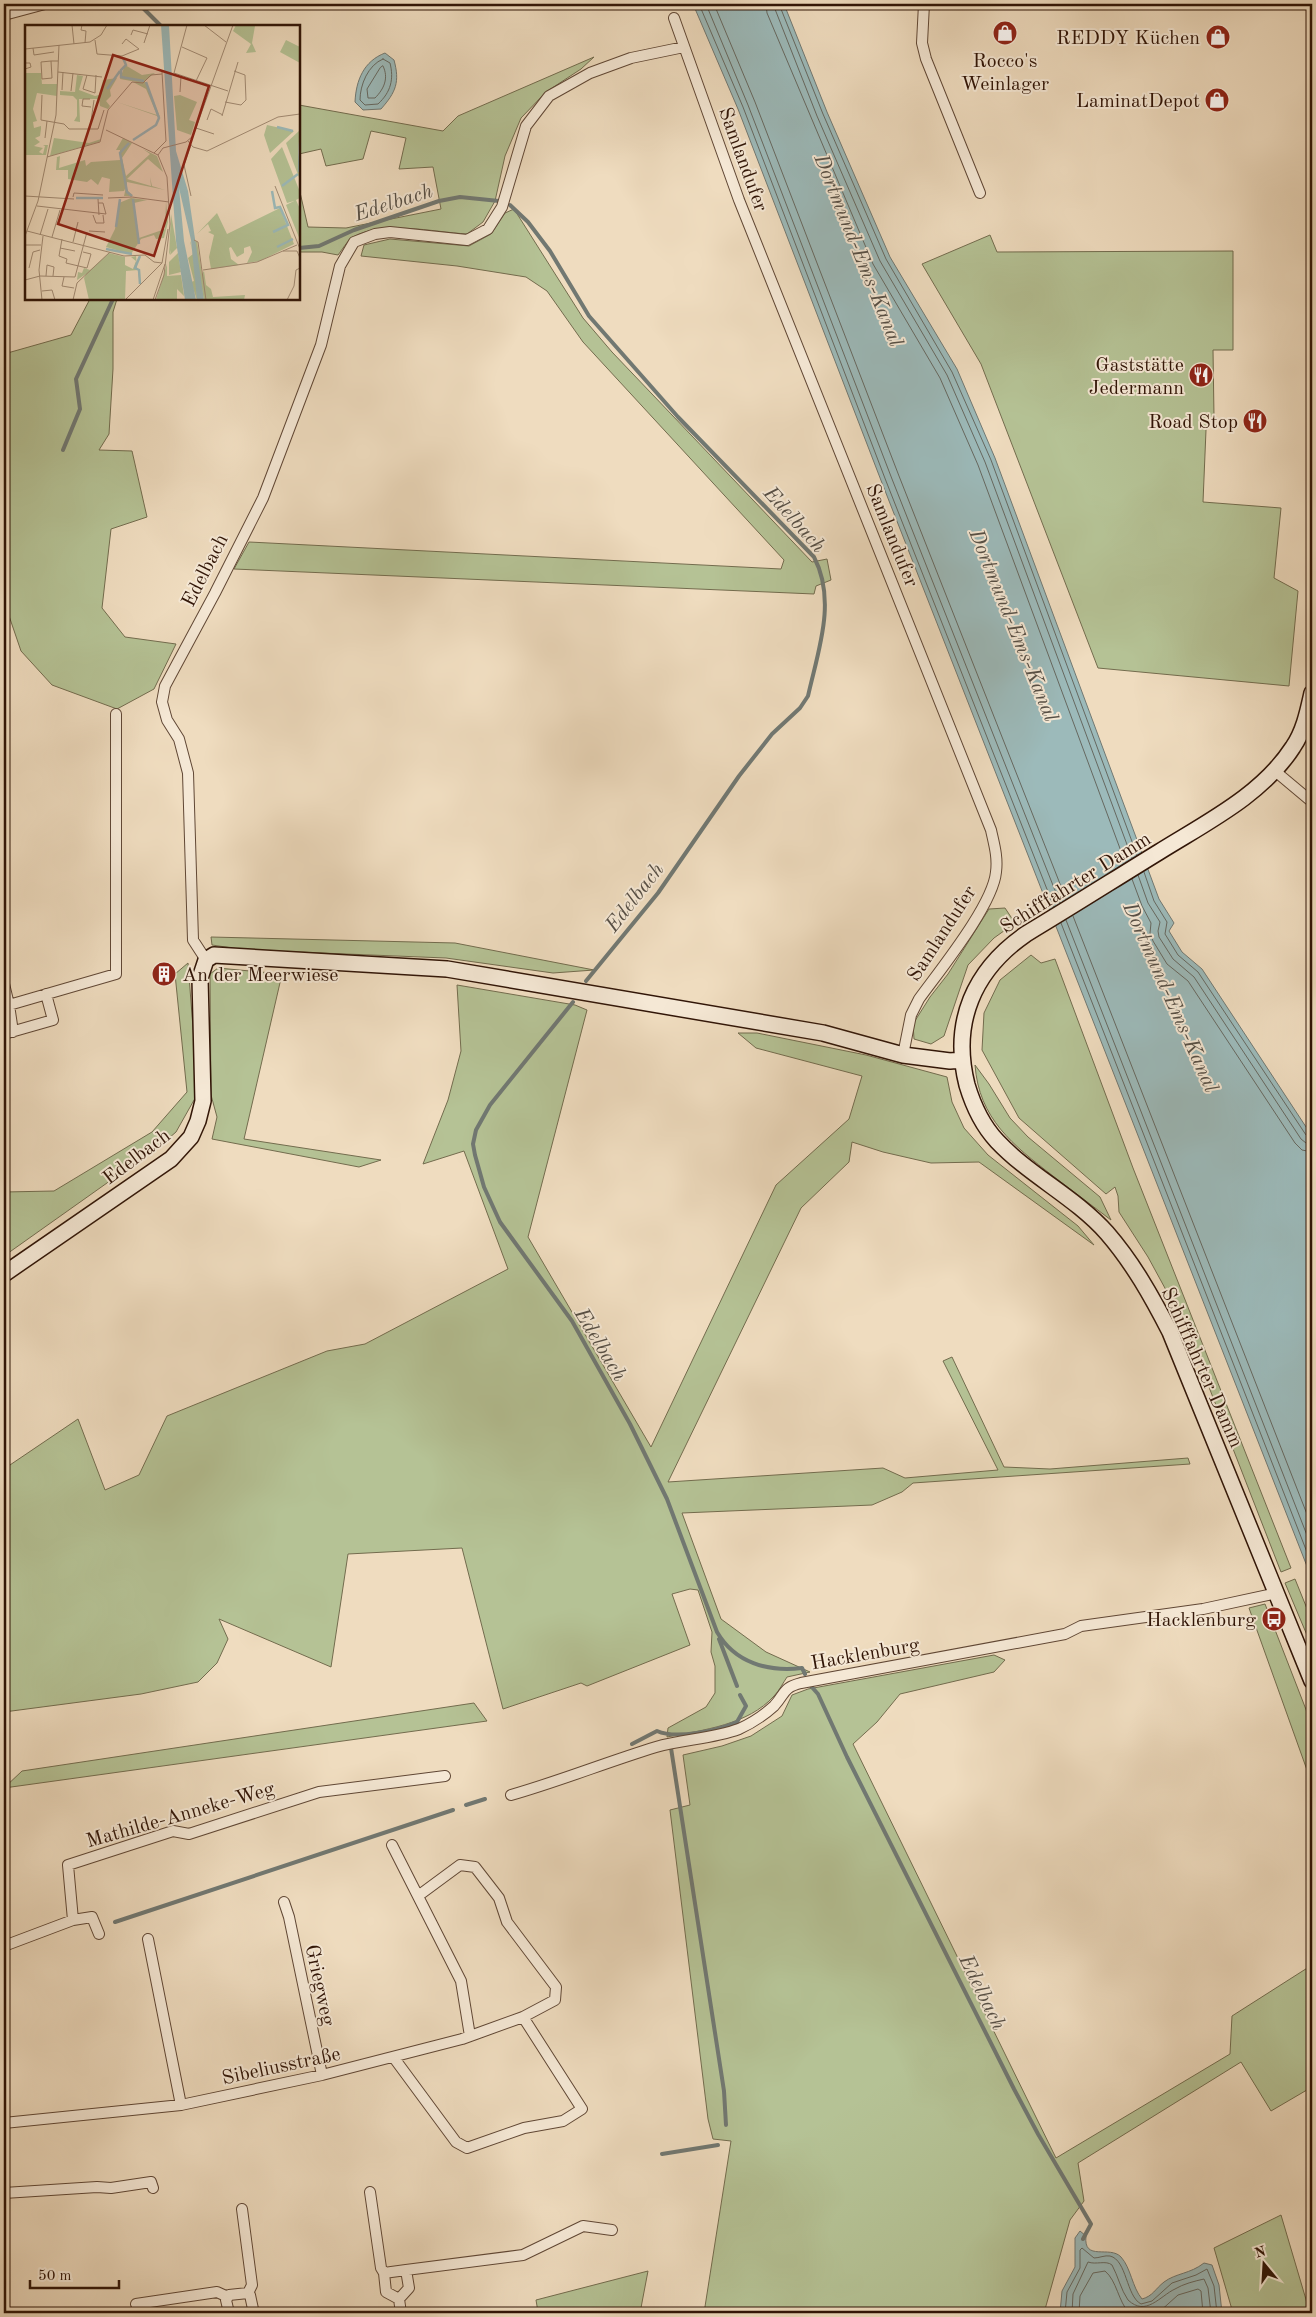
<svg xmlns="http://www.w3.org/2000/svg" width="1316" height="2317" font-family="'Old Standard TT',serif">
<rect width="100%" height="100%" fill="#efdcbf"/>
<filter id="stains"><feTurbulence type="fractalNoise" baseFrequency=".004" numOctaves="4"/><feColorMatrix values="0 0 0 0 .2 0 0 0 0 .09 0 0 0 0 .02 0 0 0 .5 -.17"/></filter>
<radialGradient id="worn" r=".72"><stop offset=".6" stop-color="#630" stop-opacity="0"/><stop offset="1" stop-color="#630" stop-opacity=".3"/></radialGradient>
<path fill="#b5c295" stroke="#736c4e" d="M594,57L581,69L546,92L521,118L505,156L495,201L483,222L467,234C433,232 382,220 353,237C347,241 342,250 338,255L322,252H299V188L308,227L346,228L441,209L433,167L399,169L406,138L371,131L363,159L326,166L321,149L299,154V105L443,131L458,116Z
M514,209L583,318L612,352L812,562L827,559L831,580L816,586L814,594L234,569L249,542L781,569L784,560L583,342L547,291L526,277L457,266L361,256L364,245L390,239L469,246L491,234L505,213Z
M990,235L997,252L1233,251V350H1213L1214,417L1206,430L1203,502L1281,508L1274,578L1298,591L1289,686L1098,668L981,364L922,264Z
M90,299H117L113,312V369L109,434L99,450L132,451L147,517L111,529L102,608L125,637L176,644L154,689L117,709L52,685L21,651L7,610H4V354L71,335Z
M1005,908L1015,923L994,938L968,965L944,1036L931,1044L914,1039L913,1024L930,997L948,974L989,909Z
M211,937L455,943L594,970L553,973L446,958L246,950L212,945Z
M1031,955L1041,963L1055,959L1133,1168L1291,1568L1281,1572L1184,1323L1148,1257L1119,1212L1118,1196L1115,1187L1106,1194L1019,1118L982,1050L984,1013L1000,980Z
M188,963L198,1093L176,1132L162,1144L4,1256V1192L54,1191L152,1132L187,1092L175,974Z
M218,968L282,974L244,1139L381,1160L359,1167L212,1139L217,1117L211,1095L210,974Z
M457,985L575,1005L587,1010L528,1237L651,1447L776,1185L849,1119L862,1076L756,1048L738,1033H757L866,1055L947,1077L952,1102L964,1128L988,1155L1078,1226L1094,1245L979,1162L931,1163L883,1152L852,1142L849,1162L801,1208L668,1482L883,1468L905,1478L998,1470L943,1361L952,1357L1004,1467L1050,1469L1188,1458L1190,1464L913,1483L902,1492L872,1505L682,1513L721,1619L766,1652L810,1672L787,1677C783,1683 779,1691 774,1696C748,1725 703,1730 667,1737L668,1728L706,1707L715,1693V1666L711,1652L712,1632L698,1590L690,1589L672,1594L690,1645L587,1686L581,1683L503,1709L462,1548L348,1554L331,1667L219,1619L228,1639L217,1663L198,1682L141,1694L4,1712V1469L78,1419L105,1490L139,1475L167,1416L327,1351L365,1344L508,1269L464,1151L423,1164L448,1100L461,1051Z
M975,1065L989,1084L1010,1118L1028,1137L1100,1197L1111,1220C1092,1205 1072,1191 1053,1176C1013,1145 979,1119 975,1065Z
M1295,1579L1312,1621V1647L1285,1583Z
M1265,1604L1312,1725V1784L1249,1608Z
M994,1655L1005,1660L994,1672L900,1694L877,1722L853,1744L1056,2158L1230,2054L1232,2016L1312,1965V2087L1271,2111L1241,2062L1078,2163L1084,2201L1070,2220L1044,2313H704L731,2141L713,2139L708,2119L670,1810L690,1805L683,1755L722,1746L751,1736L782,1716L792,1695L808,1689Z
M474,1703L487,1721L4,1788L22,1771Z
M1281,2215L1310,2313H1233L1214,2248Z
M648,2271L640,2313H566L558,2310L538,2312L536,2300Z"/>
<path fill="#9cbaba" stroke="#717872" d="M693,4H784L827,112L890,257L957,369L995,458L1159,899L1174,923L1169,931L1182,952L1202,969L1312,1136V1579L882,483L738,109Z
M385,53L394,60C400,82 396,92 381,109L363,110L355,102C356,80 364,61 385,53Z
M1080,2231L1086,2236C1083,2262 1110,2245 1121,2257C1131,2268 1132,2287 1142,2299C1153,2296 1155,2289 1164,2282C1176,2273 1190,2274 1204,2263L1212,2265L1219,2285L1222,2313H1060L1062,2291L1075,2267V2238Z"/>
<g fill="none" stroke-linecap="round" stroke-linejoin="round">
<path stroke="#666860" stroke-width="1" d="M699,4L743,107L886,481L1054,907
M706,4L748,105L892,479L1060,903
M714,4L755,102L899,476L1066,899
M766,4L767,13L873,264L940,378L978,465L1125,862
M773,4L817,116L880,261L947,375L985,462L1132,858
M779,4L823,114L886,259L952,372L991,460L1137,855
M383,59L390,63C394,79 391,92 378,104L365,105L360,100C360,85 368,65 383,59Z
M383,66C389,78 384,89 375,98H368L367,89L380,68Z
M1144,872L1154,901L1167,922L1165,934L1178,955L1198,972L1306,1135L1312,1138
M1138,875L1148,903L1160,922L1158,931L1159,937L1173,959L1194,977L1301,1139L1306,1143L1312,1144
M1132,879L1142,906L1151,923L1150,933L1153,941L1167,964L1188,981L1295,1143L1302,1150L1312,1152
M1073,916L1312,1527
M1066,920L1312,1548
M1061,923L1312,1565
M1065,2313L1067,2292L1080,2268V2250L1082,2248L1094,2258C1099,2258 1105,2255 1110,2256C1127,2260 1126,2296 1141,2304L1152,2301L1172,2283L1196,2275L1207,2269L1214,2286L1217,2313
M1072,2313L1073,2294L1088,2262C1096,2265 1106,2260 1112,2265C1118,2276 1121,2290 1128,2300C1146,2317 1160,2296 1175,2289C1183,2284 1195,2281 1204,2279L1208,2288L1211,2313
M1079,2313L1080,2296L1093,2273L1105,2271C1117,2281 1118,2301 1129,2313
M1158,2313L1178,2295L1198,2289L1201,2291L1203,2313"/>
<path stroke="#717872" stroke-width="4" d="M139,4L161,26
M510,205L528,222L550,251L589,316L678,417L814,557C837,601 818,651 808,696L800,708L772,734L739,776L658,893L586,981
M299,248L319,246L354,230L439,201L460,197L499,201
M63,450L80,409L76,379L113,299
M573,1002L490,1105L476,1130L473,1144L475,1155L484,1187L500,1222L572,1321L630,1424L667,1499L717,1632C735,1663 768,1672 802,1668L805,1674
M719,1639L737,1686
M810,1685L818,1694L847,1757L1014,2089L1038,2134L1091,2224L1083,2239
M632,1744L657,1731C677,1740 718,1730 737,1722L746,1706L740,1695
M671,1748L724,2091L726,2125
M466,1805L485,1799
M115,1922L453,1810
M662,2154L718,2145"/>
<defs>
<path id="street" d="M924,4L922,43L926,59L980,193
M4,15L45,4
M674,18L739,200L991,830C994,844 998,857 996,872C993,905 940,970 919,999L911,1015L903,1055
M1275,771L1312,802
M206,960L193,940L188,773L179,739L167,720L162,702L165,686L215,593L263,498L321,345L340,266L354,242L375,234L390,232L467,240L488,229L502,207L526,126L549,96L590,73L631,58L684,47
M4,984L9,1005
M13,1032L9,1005L116,974V714
M4,1034L53,1020L46,994
M511,1795C560,1781 607,1762 656,1747C683,1739 712,1739 739,1729C752,1723 763,1716 774,1706C786,1693 782,1688 801,1683L1065,1634L1081,1626L1203,1609L1277,1593
M392,1845L461,1981L470,2036
M284,1902L289,1917L322,2075
M73,1920L68,1865L173,1831L189,1834L319,1792L445,1776
M148,1939L181,2105
M4,1946L73,1920L92,1917L99,1934
M394,2058L456,2142L467,2148L524,2128L563,2121L582,2109L523,2017
M4,2123L181,2105L322,2075L462,2039L523,2017L555,2000L556,1987L507,1922L499,1898L475,1867L460,1865L418,1896
M370,2192L381,2268L384,2273
M4,2193L97,2187L111,2188L151,2182L153,2188
M242,2209L252,2285L248,2293L250,2295L253,2309L250,2313
M406,2270L523,2255L583,2226L612,2230
M228,2297L229,2295L248,2293
M399,2299L386,2292L384,2273L406,2270L409,2288L399,2299L401,2313
M136,2304L217,2292L228,2297L226,2300L229,2313"/>
<path id="secondary" d="M1312,693C1308,711 1304,731 1293,747C1262,795 1207,822 1159,852C1115,879 1071,907 1026,934C974,970 951,1022 967,1085C973,1105 982,1125 997,1141C1030,1176 1075,1197 1107,1233C1133,1263 1152,1297 1170,1332L1312,1681
M4,1274L171,1159L191,1137L198,1121L203,1101L200,978L206,960L214,955L447,969L823,1033L903,1055L950,1061L962,1060"/>
</defs>
<use href="#street" stroke="#604735" stroke-width="12"/>
<use href="#secondary" stroke="#311507" stroke-width="18"/>
<use href="#street" stroke="#f5e8d5" stroke-width="10"/>
<use href="#secondary" stroke="#f5e8d5" stroke-width="15"/>
</g>
<defs>
<symbol id="shop-disc" viewBox="-11 -11 22 22"><circle r="9.5" fill="#8f2418" stroke="#f5e8d5"/><path d="M-5-2.5h2.3a2.7 3.5 0 0 1 5.4 0H5L5.5 6h-11ZM-1.5-2.5h3a1.5 2.3 0 0 0-3 0Z" fill="#fff"/></symbol>
<symbol id="restaurant-disc" viewBox="-11 -11 22 22"><circle r="9.5" fill="#8f2418" stroke="#f5e8d5"/><path d="M-5-6h1v4h1v-4h1v4h1v-4h1v5L-1.5 .5V6h-2V.5L-5-1ZM5-6V6H3V1.5H1.5Q1.5-4 5-6Z" fill="#fff"/></symbol>
<symbol id="building-disc" viewBox="-11 -11 22 22"><circle r="9.5" fill="#8f2418" stroke="#f5e8d5"/><path d="M-4-6H4V6H1V3H-1V6H-4ZM-2.5-4.3h1.7v1.8h-1.7ZM.8-4.3h1.7v1.8H.8ZM-2.5-1h1.7V.8h-1.7ZM.8-1h1.7V.8H.8Z" fill="#fff"/></symbol>
<symbol id="bus-disc" viewBox="-11 -11 22 22"><circle r="9.5" fill="#8f2418" stroke="#f5e8d5"/><path d="M-5-6H5V4H4V6H2V4H-2V6H-4V4H-5ZM-3.5-4V0h7V-4ZM-3.5 1.2v1.5H-2V1.2ZM2 1.2v1.5H3.5V1.2Z" fill="#fff"/></symbol>
</defs>
<g fill-rule="evenodd">
<use href="#shop-disc" x="991" y="19" width="28" height="28"/>
<use href="#shop-disc" x="1204" y="23" width="28" height="28"/>
<use href="#shop-disc" x="1203" y="86" width="28" height="28"/>
<use href="#restaurant-disc" x="1187" y="361" width="28" height="28"/>
<use href="#restaurant-disc" x="1241" y="407" width="28" height="28"/>
<use href="#building-disc" x="150" y="960" width="28" height="28"/>
<use href="#bus-disc" x="1260" y="1605" width="28" height="28"/>
</g>
<g text-anchor="middle" stroke-width="4" stroke-linejoin="round" paint-order="stroke">
<g font-size="20" fill="#311507" stroke="#f5e8d5" text-anchor="end">
<text x="1200" y="44">REDDY Küchen</text>
<text x="1005" y="67" text-anchor="middle">Rocco's<tspan x="1005" dy="23">Weinlager</tspan></text>
<text x="1200" y="107">LaminatDepot</text>
<text x="1184" y="371">Gaststätte<tspan x="1184" dy="23">Jedermann</tspan></text>
<text x="1238" y="428">Road Stop</text>
<text x="182" y="981" text-anchor="start">An der Meerwiese</text>
<text x="1256" y="1626">Hacklenburg</text>
</g>
<g font-size="20" fill="#311507" stroke="#f5e8d5">
<text transform="translate(744 159) rotate(70)" y="7">Samlandufer</text>
<text transform="translate(893 535) rotate(68)" y="7">Samlandufer</text>
<text transform="translate(204 570) rotate(-63)" y="7">Edelbach</text>
<text transform="translate(1075 882) rotate(-32)" y="7">Schifffahrter Damm</text>
<text transform="translate(941 933) rotate(-57)" y="7">Samlandufer</text>
<text transform="translate(136 1156) rotate(-37)" y="7">Edelbach</text>
<text transform="translate(1203 1367) rotate(66)" y="7">Schifffahrter Damm</text>
<text transform="translate(865 1653) rotate(-10)" y="7">Hacklenburg</text>
<text transform="translate(180 1814) rotate(-16)" y="7">Mathilde-Anneke-Weg</text>
<text transform="translate(321 1985) rotate(78)" y="7">Griegweg</text>
<text transform="translate(281 2065) rotate(-12)" y="7">Sibeliusstraße</text>
</g>
<g font-size="21" font-style="italic" fill="#564f46" stroke="#f5e8d5">
<text transform="translate(393 202) rotate(-18)" y="7">Edelbach</text>
<text transform="translate(859 250) rotate(68)" y="7">Dortmund-Ems-Kanal</text>
<text transform="translate(795 519) rotate(48)" y="7">Edelbach</text>
<text transform="translate(1014 625) rotate(68)" y="7">Dortmund-Ems-Kanal</text>
<text transform="translate(634 897) rotate(-52)" y="7">Edelbach</text>
<text transform="translate(1171 997) rotate(66)" y="7">Dortmund-Ems-Kanal</text>
<text transform="translate(601 1344) rotate(59)" y="7">Edelbach</text>
<text transform="translate(983 1992) rotate(64)" y="7">Edelbach</text>
</g>
</g>
<g transform="translate(25 25)">
<rect width="275" height="275" fill="#efdcbf"/>
<path d="M211,0L230,1L227,18L231,27L221,28L226,19L208,6ZM261,15L275,22V38L255,27ZM100,40L117,50L130,48L117,58L95,54ZM0,48H16L17,59H32V71L12,68L8,84L12,96L8,97L9,103L16,101V104L15,111L10,113L15,117L9,121L18,123L14,127L18,129L20,121L18,120H23L21,130H0ZM52,50L58,51L54,65L70,71L74,70L78,55L92,53L85,65L86,71L81,76L85,81L83,84L75,81L74,74H54L55,97L49,96L52,91V75L48,71L35,70V66L50,67ZM108,57H121L135,92L92,77L132,90L121,64ZM155,70L172,77L164,95L170,97L166,110L152,105L149,71ZM242,100L269,106L245,128L239,110ZM275,105L273,128L275,155L261,118ZM29,113L64,118L76,114L74,117L25,131ZM98,113L107,118L97,133L101,151L125,129L118,124L132,131L138,147L123,134L102,154L126,161L125,152L127,161L140,165L102,157V165L108,171H99L101,162L99,166L84,167L85,154L77,152L73,160L66,154L62,157L43,154V145H31L32,132L24,135L35,131L34,143L60,135L61,141L66,137L95,135V125H91ZM257,122L275,167V173L271,175L275,184V215L261,180L269,176L262,178L246,134ZM106,173L122,175L109,178L114,213L140,204L141,177L143,197L139,213L131,214L129,210L116,214L106,229L81,222L90,204L94,178ZM255,183L269,219L235,236L222,238L227,227L225,221L219,223V228L212,232L206,222L204,223L206,234L214,240L186,244L184,232L189,210L183,207L186,206L183,199L172,209L192,188L202,209ZM146,189L152,223L145,230L146,225L144,230ZM165,216L166,218L171,249L172,275L166,257L169,256L163,233L168,229ZM172,216L177,249L179,246L181,260L186,264L188,272L220,270L219,275H179L168,217ZM84,228L100,232V240L108,244L111,236L106,232L111,231L112,244H114L115,260L113,245L101,246L100,275H64L59,253L61,249L52,255L53,247L57,248L59,243L65,245ZM153,228L156,247L144,250V237ZM142,239V251L156,250L159,271L152,264V275H131Z" fill="#b5c295"/>
<path d="M136,0H144L151,126L163,166L179,275H172L166,215L154,163L159,216L171,275H160L151,216Z" fill="#9cbaba"/>
<path fill="none" stroke="#9cbaba" stroke-width="2.5" d="M98,33L101,40L96,45V52L119,56M82,64L95,46M252,102L268,106M108,115L131,100L134,93L121,57M104,118L95,128L102,167L107,171M274,147L275,118M257,161L273,149M247,166L250,183L255,182L263,200L248,207M51,173H78M108,174L114,219M91,202L95,174M252,222L268,214M81,224L107,229M115,259L114,245L110,243L115,231"/>
<path fill="none" stroke="#a38c75" stroke-width="1" d="M47,0L49,19M57,0L56,5L61,6L60,18M162,0L149,48L203,66M179,0L201,17M106,10L108,5L123,9M70,15L72,29L97,31L114,24L101,14L97,19M119,18L125,0M157,22L182,33L171,56M8,23L9,30L29,27M0,24L65,17L76,10L82,0M26,36L27,53L17,54L16,37L26,36H33M0,38H5L6,42L0,44M33,47L77,52M62,50L58,64L70,68L71,50M37,65L38,47M46,66L48,48M155,67L156,51M17,70L16,95L39,99L44,104H73L79,85M65,74H58L57,81L66,82M200,77L216,80L221,75L220,50L209,46M197,91L213,37M182,95L186,84L198,90M65,103L69,75M171,103L189,109M81,105L133,130M20,113L22,96M163,116L168,122L182,126L253,92L275,89M166,120L159,140L166,171M129,128L141,116L137,47M22,132L75,117L83,85L107,57L118,58L126,50L137,49M250,161L275,224M0,171L49,174M48,172L49,168L78,170M83,173L107,172L144,177M73,174L74,190M12,181L81,189L78,178H73M68,190L71,198H79L78,190M2,206L99,231L120,230L129,237L137,238M64,206L80,207M15,210L23,184M0,211L13,176L31,90L34,20M27,212L35,185M37,214L34,231L42,234L41,238L62,243L66,229L58,227M169,215L173,217L181,275M48,217L53,197M0,220H16M35,223L50,226M258,226H272L275,233M137,238L143,204M4,243L8,227L15,225M178,245L232,237L272,220M21,251L22,240L29,242L28,251M39,252L37,261L49,263M0,255L15,251L50,252L62,207M17,266L27,265L30,275M17,275L14,245L18,211M48,275L52,258L85,227M100,275L137,238M128,275L140,239M130,275L139,250L145,199L142,152L133,130L138,123L161,117L168,111L208,0M262,275L269,261L271,245L275,243"/>
<path fill="#8f2418" fill-opacity="0.15" stroke="#8f2418" stroke-width="2.5" d="M88,30L184,61L129,231L33,199Z"/>
<rect width="275" height="275" fill="none" stroke="#311507" stroke-width="2.5"/>
</g>
<rect width="1316" height="2317" fill="none" stroke="#efdcbf" stroke-width="20"/>
<rect x="5" y="5" width="1306" height="2307" fill="none" stroke="#311507" stroke-width="2.5"/>
<rect x="10" y="10" width="1296" height="2297" fill="none" stroke="#311507"/>
<g transform="translate(1264 2264) rotate(342)" stroke="#f5e8d5" stroke-width="4" paint-order="stroke">
<path d="M0-4L9 19L0 12L-9 19Z" fill="#311507"/>
<text y="-8" font-size="14" font-weight="bold" text-anchor="middle" fill="#311507">N</text>
</g>
<path d="M30 2280v8h89v-8" fill="none" stroke="#311507" stroke-width="2.5"/>
<text x="38" y="2280" font-size="15" fill="#311507" stroke="#f5e8d5" stroke-width="4" paint-order="stroke">50 m</text>
<rect width="100%" height="100%" filter="url(#stains)"/>
<rect width="100%" height="100%" fill="url(#worn)"/>
</svg>
